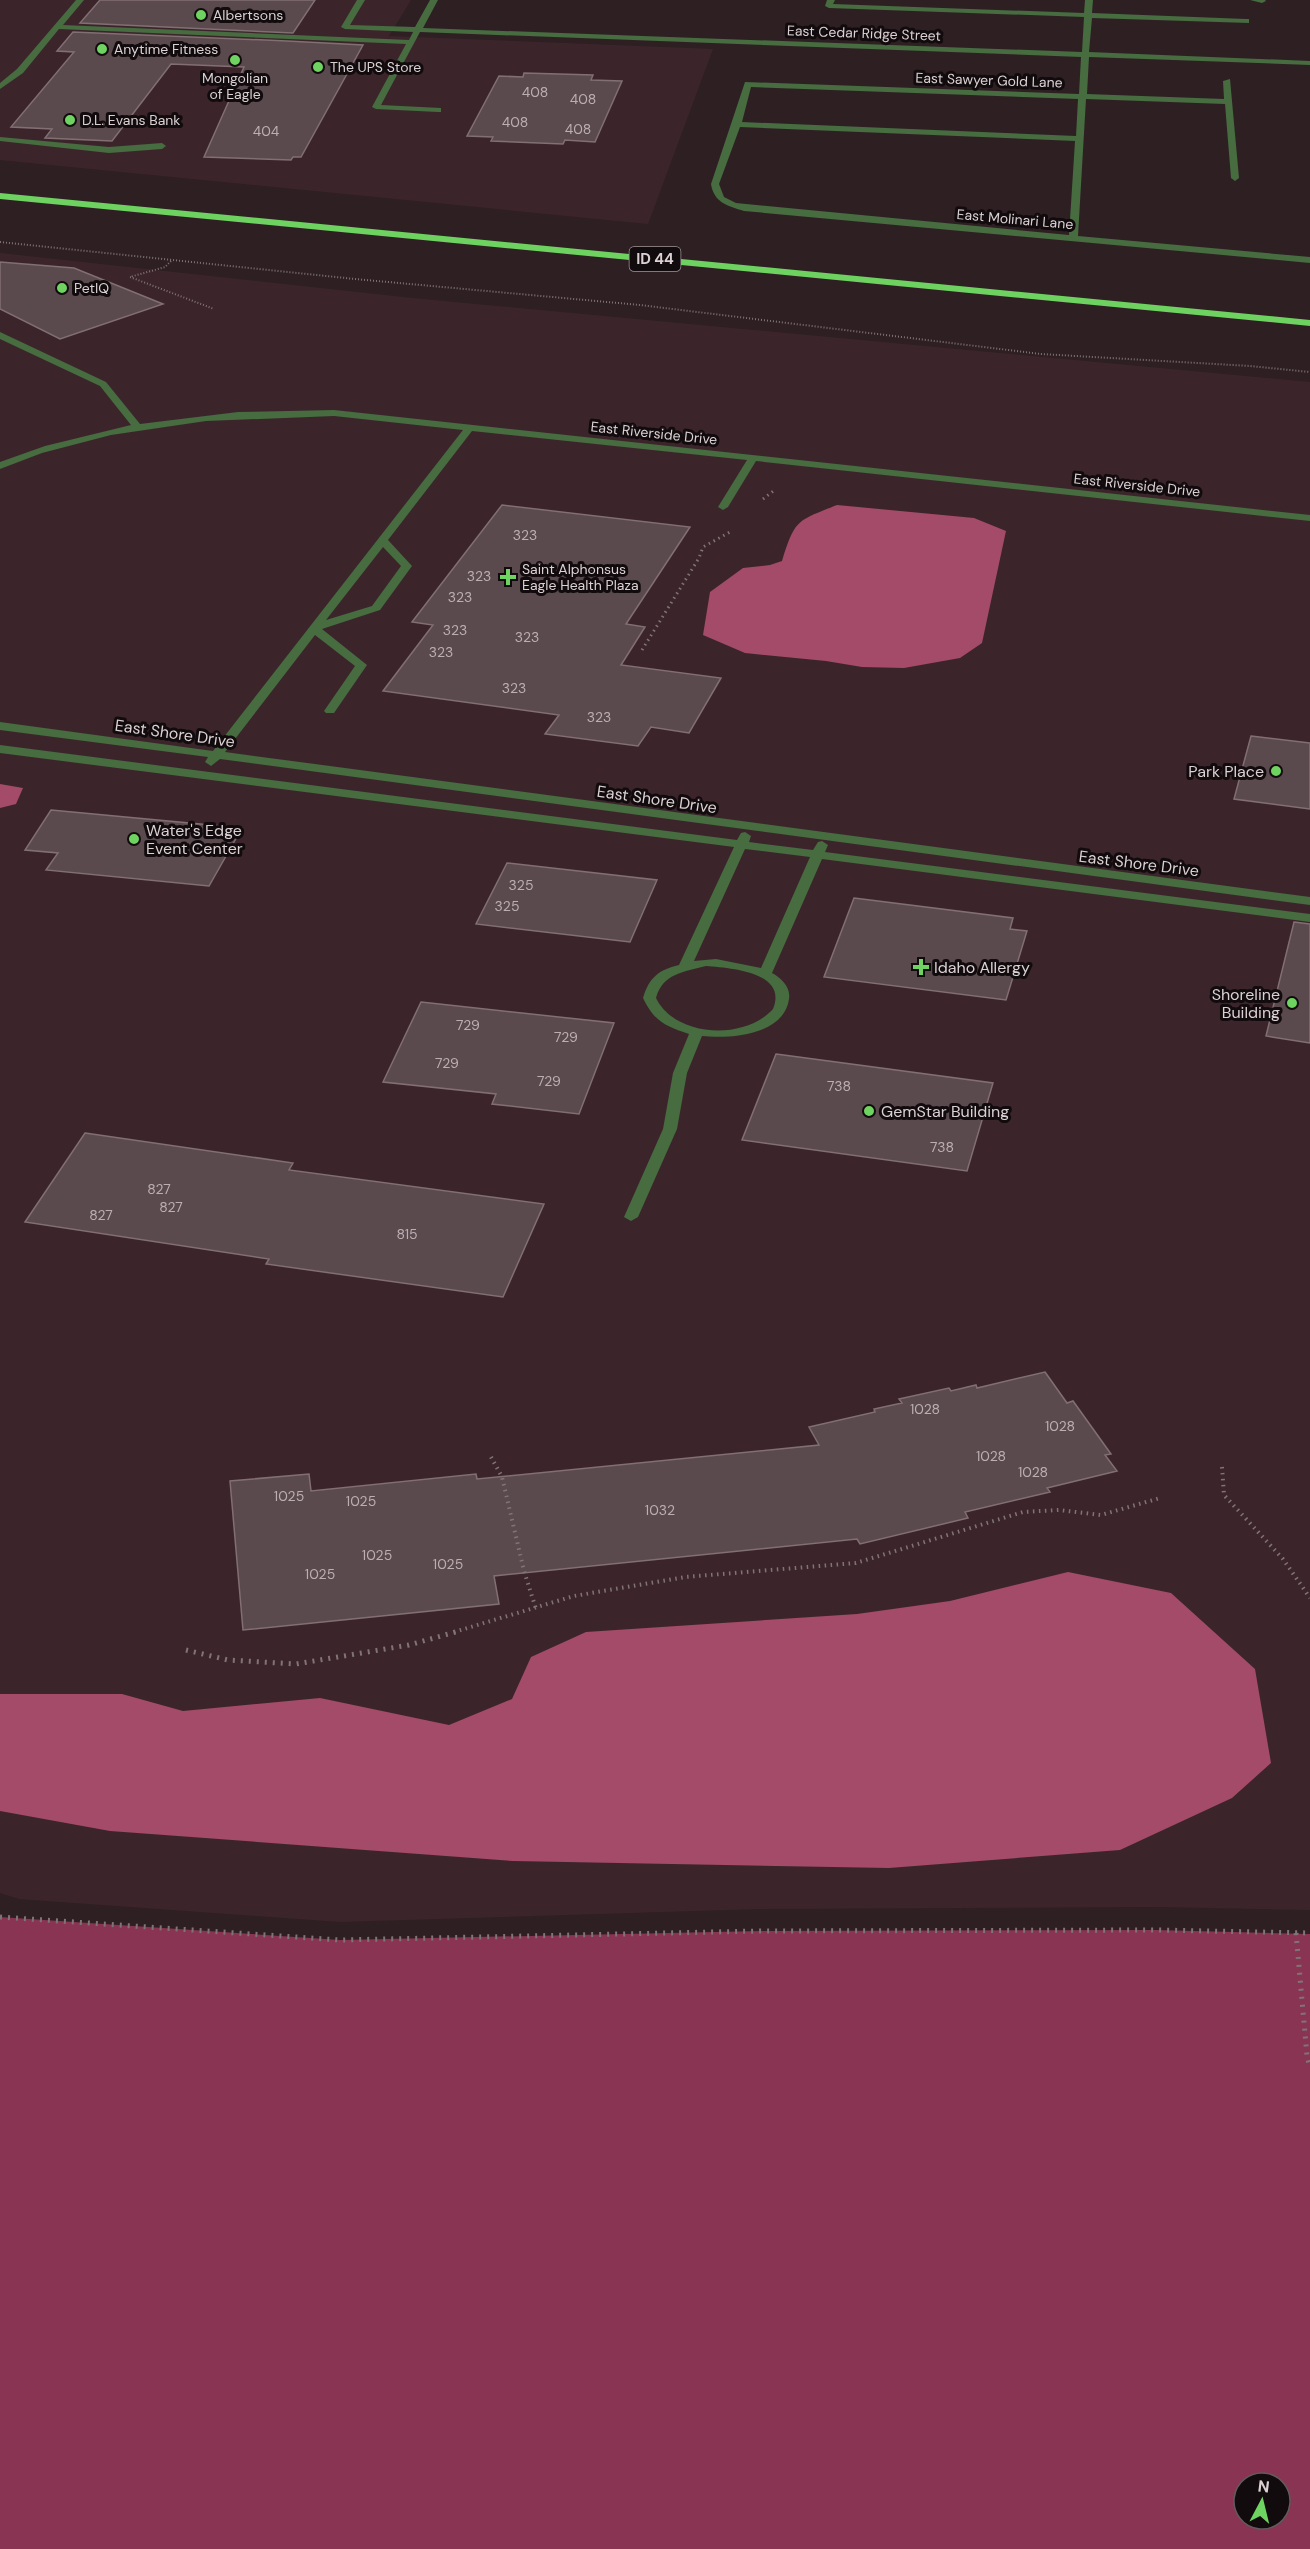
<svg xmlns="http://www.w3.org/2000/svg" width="1310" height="2549" font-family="'DM Sans',sans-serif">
<rect width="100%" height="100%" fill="#2e1f23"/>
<path fill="#3b252b" d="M0,0H411L389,36L713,49L648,224L0,160Z
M0,253L412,298L1310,382V1910L1156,1907L760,1909L340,1922L19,1899L0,1893Z"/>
<path fill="#893452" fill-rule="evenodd" d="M0,1917L340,1940L760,1931L1156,1930L1310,1934V2549H0ZM1244,2483H1280V2519H1244Z"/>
<path fill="#a34b68" d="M837,505L974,518L1006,531L982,643L960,658L904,668L862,667L826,661L745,653L703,635L710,592L743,568L770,565L782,561C795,519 797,521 837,505Z
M0,784L23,788L16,804L0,808Z
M1068,1572L1171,1593L1255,1669L1271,1763L1232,1798L1120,1850L889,1868L513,1861L110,1831L0,1811V1694H122L183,1711L320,1698L449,1725L512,1699L531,1657L586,1632L857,1614L950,1601Z"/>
<path fill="#5a494d" stroke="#816f73" stroke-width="1.5" d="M100,0H315L293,33L80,23Z
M73,32L287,41L363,45L301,157H293L291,160L204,157L244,67L171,64L112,141L45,138L52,129L11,127L74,52L57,51Z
M524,73L593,75L591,80L622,81L595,142L565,140L563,144L491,141L493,137L467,136L499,76L523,77Z
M0,262L74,268L163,304L60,339L0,309Z
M502,505L690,527L626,624L645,627L621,665L721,678L689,733L651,727L638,746L545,734L559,715L383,691L433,625L412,622Z
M1251,736L1310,743V809L1234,799Z
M51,810L242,828L209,886L46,870L58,853L25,850Z
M507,863L657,880L630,942L476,924Z
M854,898L1013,918L1010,929L1027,931L1006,1000L824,977Z
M1294,922L1310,924V1043L1266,1036Z
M421,1002L614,1023L579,1114L492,1104L496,1094L383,1082Z
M776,1054L993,1083L967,1171L742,1140Z
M85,1133L293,1163L289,1170L544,1204L503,1297L266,1264L269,1259L25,1222Z
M1045,1372L1067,1403L1073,1401L1111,1454L1105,1455L1117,1471L1047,1488L1050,1492L965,1512L968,1518L860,1544L857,1539L494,1576L499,1604L243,1630L230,1481L309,1474L311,1491L476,1474L477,1479L819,1445L809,1427L875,1412L874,1409L902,1403L899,1399L949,1388L951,1391L976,1385L977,1388Z"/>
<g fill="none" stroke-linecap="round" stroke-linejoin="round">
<path stroke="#807477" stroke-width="2" stroke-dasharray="1 2" stroke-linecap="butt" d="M0,242L355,279L640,305L1041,354L1250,366L1310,372
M171,261L165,267L130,277L214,309"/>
<path stroke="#807477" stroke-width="3" stroke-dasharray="1.5 4" stroke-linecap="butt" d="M763,499L776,489
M642,650L699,558L703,547L730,532"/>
<path stroke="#807477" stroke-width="4" stroke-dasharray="1.5 4.5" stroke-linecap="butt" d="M491,1457L502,1477L524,1571L536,1609
M1222,1467L1224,1495L1283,1559L1310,1598
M454,1632L574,1596L685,1577L856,1563L1023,1512L1059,1510L1101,1515L1160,1498"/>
<path stroke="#807477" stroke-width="5" stroke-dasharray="2 6" stroke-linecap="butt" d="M186,1650L228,1660L296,1664L409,1645L459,1631
M0,1917L340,1940L760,1931L1156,1930L1310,1933
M1296,1933L1307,2056L1310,2067"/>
<path fill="#466c40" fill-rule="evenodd" d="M76,0H84L63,25L409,40L413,32L345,29L341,27L357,0H365L350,25L415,27L430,0H438L423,28L1082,52L1084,17L829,8L825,6L827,0H835L833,4L1084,13L1085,0H1093L1092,13L1246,19H1249V23L1092,18L1089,52L1310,61V65L1089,57L1087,94L1224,99L1223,81L1230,79L1239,178L1235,181L1231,178L1225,104L1086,99L1078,236L1310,257V263L744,211C728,206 714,203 711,184L745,82L1079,94L1081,57L420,32L381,105L441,108V112H438L376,109L372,107L406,44L59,29L23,73L0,89V83L17,69ZM751,87L1078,99L1076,136L742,122ZM740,127L1075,141L1069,235L736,203L724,197L719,184Z
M1250,0H1265L1266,1L1262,3Z
M0,137L109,147L162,143L166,146L162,149L109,153L0,141Z
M0,332L106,382L140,424L238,412L334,410L1310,515V521L756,461L728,507L723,510L718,507L747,460L472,431L388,540L412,566L380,610L322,629L367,665L334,713H326L324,711L355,666L315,635L225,752L1310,897V905L220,759L211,766L205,762L208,757L0,730V722L213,751L463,430L334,416L206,421L111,435L42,453L0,469V462L45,446L131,425L100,386L0,339ZM383,547L401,566L372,606L326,620Z
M0,745L737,840L741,833L745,832L751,836L749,842L813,850L818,842L822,841L828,845L825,852L1310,914V922L822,859L772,973C781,978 791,987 789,999C784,1035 731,1039 702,1036L687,1073L677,1129L638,1217L631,1221L624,1217L663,1129L673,1073L689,1034C665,1026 654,1021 643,998C649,978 658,970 679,965L734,847L0,753ZM745,849L810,857L761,968L716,959L694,961ZM706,966C731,968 788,972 773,1009C744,1041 675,1037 656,998C663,973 684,972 706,966Z"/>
<path fill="#6dd25f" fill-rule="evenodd" d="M0,193L1310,320V326L0,199Z"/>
</g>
<g fill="#6ed360" stroke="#110b0d" stroke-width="2">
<circle cx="201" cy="15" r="6"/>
<circle cx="102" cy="49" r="6"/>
<circle cx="235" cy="60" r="6"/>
<circle cx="318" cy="67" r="6"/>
<circle cx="70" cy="120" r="6"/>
<circle cx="62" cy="288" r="6"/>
<path d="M505 568h6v6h6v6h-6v6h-6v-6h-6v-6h6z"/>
<circle cx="1276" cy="771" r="6"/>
<circle cx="134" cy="839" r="6"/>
<path d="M918 958h6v6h6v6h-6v6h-6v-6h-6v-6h6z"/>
<circle cx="1292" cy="1003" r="6"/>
<circle cx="869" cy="1111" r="6"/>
</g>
<g text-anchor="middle" stroke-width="6" stroke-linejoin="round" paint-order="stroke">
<g font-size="14" fill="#dbd1d3" stroke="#110b0d" text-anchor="start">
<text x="213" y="20">Albertsons</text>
<text x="114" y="54">Anytime Fitness</text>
<text x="330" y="72">The UPS Store</text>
<text x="235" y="83" text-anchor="middle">Mongolian<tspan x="235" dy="16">of Eagle</tspan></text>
<text x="82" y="125">D.L. Evans Bank</text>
<text x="74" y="293">PetIQ</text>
<text x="522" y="574">Saint Alphonsus<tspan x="522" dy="16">Eagle Health Plaza</tspan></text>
</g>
<g font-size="14" fill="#dbd1d3" stroke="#110b0d">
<text transform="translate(864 33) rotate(2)" y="5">East Cedar Ridge Street</text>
<text transform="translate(989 80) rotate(2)" y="5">East Sawyer Gold Lane</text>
<text transform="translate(1015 219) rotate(5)" y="5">East Molinari Lane</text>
<text transform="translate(654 433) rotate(6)" y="5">East Riverside Drive</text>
<text transform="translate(1137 485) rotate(6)" y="5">East Riverside Drive</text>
</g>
<g font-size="14" fill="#bbafb2">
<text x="535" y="97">408</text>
<text x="583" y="104">408</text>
<text x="515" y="127">408</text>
<text x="578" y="134">408</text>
<text x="266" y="136">404</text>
<text x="525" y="540">323</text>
<text x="479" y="581">323</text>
<text x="460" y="602">323</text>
<text x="455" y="635">323</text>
<text x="527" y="642">323</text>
<text x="441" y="657">323</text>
<text x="514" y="693">323</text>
<text x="599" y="722">323</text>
<text x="521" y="890">325</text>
<text x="507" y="911">325</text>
<text x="468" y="1030">729</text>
<text x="566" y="1042">729</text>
<text x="447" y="1068">729</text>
<text x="549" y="1086">729</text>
<text x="839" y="1091">738</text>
<text x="942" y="1152">738</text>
<text x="159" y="1194">827</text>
<text x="171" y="1212">827</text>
<text x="101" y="1220">827</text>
<text x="407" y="1239">815</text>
<text x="925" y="1414">1028</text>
<text x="1060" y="1431">1028</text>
<text x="991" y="1461">1028</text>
<text x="1033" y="1477">1028</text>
<text x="289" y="1501">1025</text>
<text x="361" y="1506">1025</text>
<text x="660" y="1515">1032</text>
<text x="377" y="1560">1025</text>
<text x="448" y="1569">1025</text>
<text x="320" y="1579">1025</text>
</g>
<rect fill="#110b0d" stroke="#9e9698" stroke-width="1.5" x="629.5" y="247" width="51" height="24" rx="4.5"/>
<g font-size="15" font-weight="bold" fill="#dbd1d3">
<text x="655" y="264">ID 44</text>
</g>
<g font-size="16" fill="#dbd1d3" stroke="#110b0d">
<text transform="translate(175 733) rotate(8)" y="6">East Shore Drive</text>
<text transform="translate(657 799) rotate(8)" y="6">East Shore Drive</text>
<text transform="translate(1139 863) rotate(7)" y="6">East Shore Drive</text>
</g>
<g font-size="16" fill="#dbd1d3" stroke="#110b0d" text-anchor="start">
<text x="1264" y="777" text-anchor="end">Park Place</text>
<text x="146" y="836">Water's Edge<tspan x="146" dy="18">Event Center</tspan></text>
<text x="934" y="973">Idaho Allergy</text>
<text x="1280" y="1000" text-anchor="end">Shoreline<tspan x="1280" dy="18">Building</tspan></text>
<text x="881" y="1117">GemStar Building</text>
</g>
</g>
<g transform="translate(1262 2501) rotate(7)"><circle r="28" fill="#110b0d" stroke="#625a5c" stroke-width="1.5"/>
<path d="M0-4.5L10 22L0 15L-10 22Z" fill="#6ed360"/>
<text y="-9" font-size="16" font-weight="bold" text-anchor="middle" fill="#dbd1d3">N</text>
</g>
</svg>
